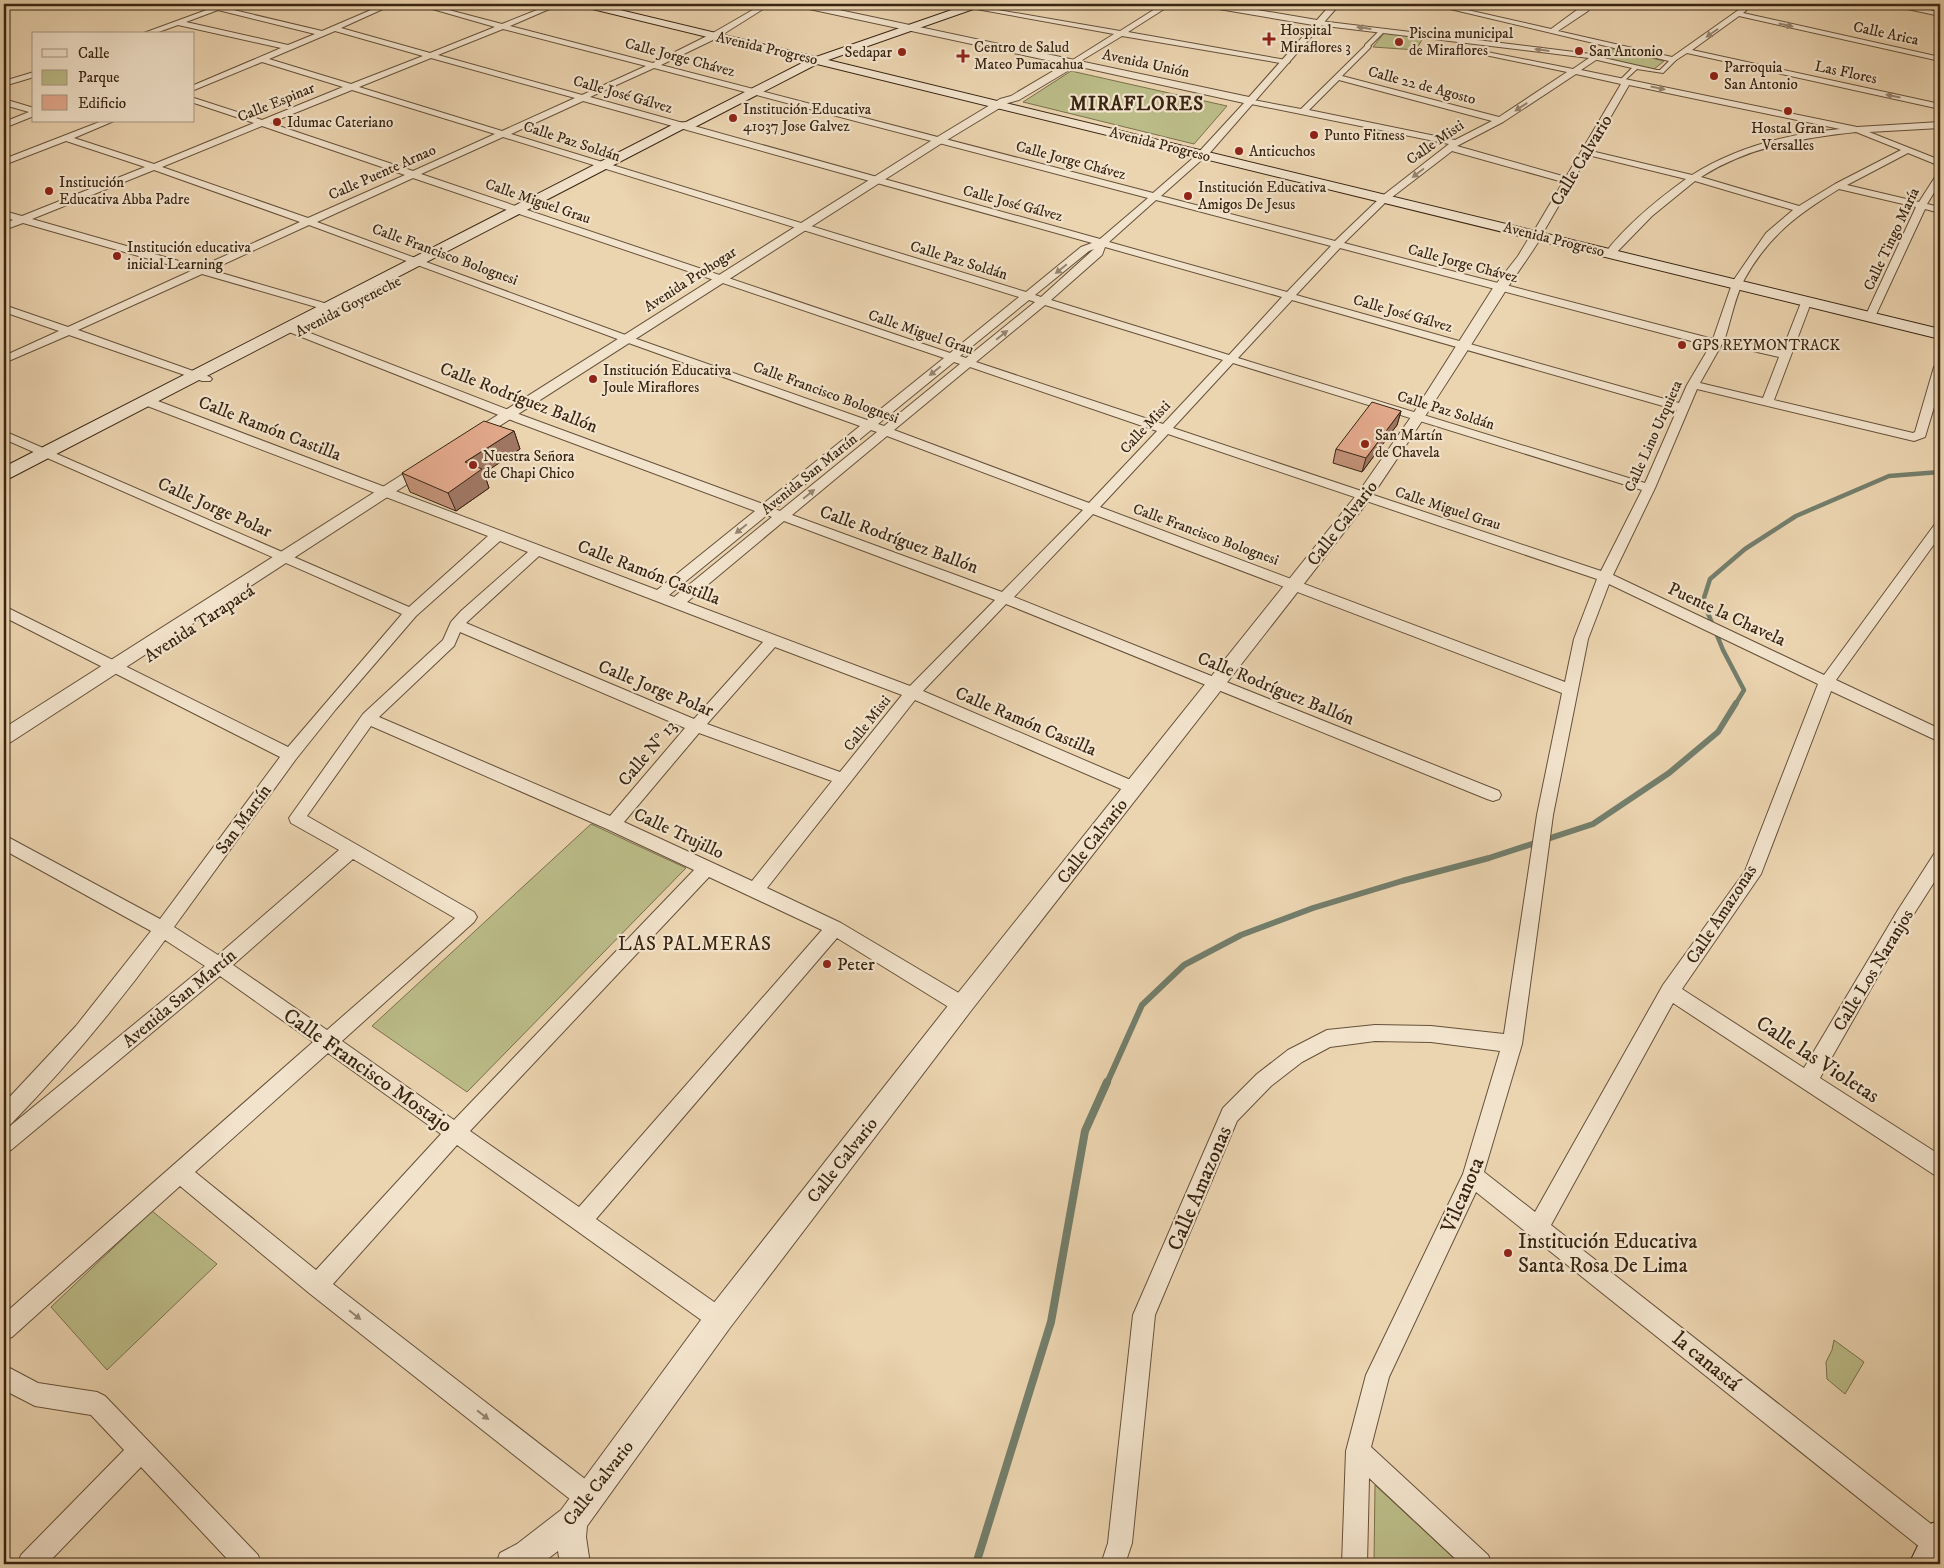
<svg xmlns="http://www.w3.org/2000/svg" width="1944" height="1568" font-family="'IM FELL DW Pica',serif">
<rect width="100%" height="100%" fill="#ebd4b0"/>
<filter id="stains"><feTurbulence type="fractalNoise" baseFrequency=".004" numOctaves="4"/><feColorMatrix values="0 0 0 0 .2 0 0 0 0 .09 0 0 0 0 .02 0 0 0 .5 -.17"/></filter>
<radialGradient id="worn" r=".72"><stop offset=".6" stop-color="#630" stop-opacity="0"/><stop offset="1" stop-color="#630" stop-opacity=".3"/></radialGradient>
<path fill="#bbbc88" stroke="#7a704d" d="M1384,33L1423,38L1416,50L1373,47Z
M1609,48L1664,61L1653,70L1597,57Z
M1071,71L1227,106L1194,144L1023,102Z
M591,824L686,868L467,1092L372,1026Z
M152,1211L217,1264L107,1370L51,1307Z
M1834,1340L1864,1362L1845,1394L1827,1379L1826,1362L1832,1350Z
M1375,1485L1460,1564H1374Z"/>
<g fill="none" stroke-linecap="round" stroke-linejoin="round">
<path stroke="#737e6b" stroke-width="4.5" d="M1735,705L1744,690L1723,650L1703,601L1710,579L1745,549L1796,516L1889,476L1940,472"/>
<path stroke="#737e6b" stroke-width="6" d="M1107,1083L1142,1005L1184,965L1241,935L1313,908L1402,881L1489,858L1593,824L1669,773L1718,732L1736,703"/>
<path stroke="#737e6b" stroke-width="8" d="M976,1564L1051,1322L1085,1131L1107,1082"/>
<defs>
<path id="pedestrian" d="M1381,29L1386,30L1369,47H1365V45Z
M1595,56L1657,70H1660L1671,59L1676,60L1663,73L1637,69L1623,82L1620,80L1632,68L1593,59Z"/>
<path id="minor" d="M223,4L230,5L225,8L322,31L385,4H394L341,28L430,53L495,27L415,4H426L502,24L552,4H561L510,26L653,63L711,34L763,4H771L717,38L661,65L1153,193L1200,152H1206V156L1161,196L1335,241L1381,197L1449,144L1251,104L1247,101L1248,99L1301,109L1367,44L1371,46L1370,48L1342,76L1499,117L1567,72L1485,55H1482V51L1573,69L1589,58L1317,25L1316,23L1320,21L1591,54L1599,58L1581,70L1857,127L1940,122V128L1869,132L1940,160V166L1908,153L1847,185L1919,202L1937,174L1940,173V183L1927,204L1940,207V213L1925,209L1874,319H1866L1865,317L1916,207L1839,189C1798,214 1768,236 1744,280C1735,297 1731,320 1725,338L1782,351L1802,300L1803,298H1811L1812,300L1774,400L1913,433L1915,432L1934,367L1940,364V387L1925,437L1914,441L1697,389L1655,488L1613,575L1824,675L1935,524L1940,523V536L1836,680L1940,729V742L1831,691L1761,874L1682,989L1804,1068L1898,910L1934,854L1940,852V873L1910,920L1820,1078L1940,1155V1177L1933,1174L1673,1003L1551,1225L1940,1531V1559L1931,1556L1476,1192L1389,1377L1371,1447L1488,1555L1492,1564H1461L1369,1478L1367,1564H1342L1346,1451L1366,1375L1463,1174L1500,1051L1431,1042L1375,1041L1330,1047L1302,1062L1271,1086L1237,1121L1155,1315L1132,1543L1125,1564H1101L1108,1543L1133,1315L1223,1108L1257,1074L1288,1050L1327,1030L1375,1025L1431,1026L1504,1034L1537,815L1562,693L1093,514L1014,597L1499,791L1501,795L1499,799L1493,801L1487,799L1006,604L923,691L1140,784L1142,788L1140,792L1134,794L1128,792L915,700L767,888L841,923L969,999L971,1005L969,1011L962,1013L955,1011L837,938L596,1219L727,1311L730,1319L727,1327L719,1330L711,1327L457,1145L333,1284L598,1489L601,1498L598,1507L589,1510L580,1507L309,1293L180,1186L12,1337L4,1340V1314L313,1042L220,976L11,1150L4,1153V1131L205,966L165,940C118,1005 67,1066 11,1124L4,1126V1103L76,1026L151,931L4,850V835L160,919L280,757L4,617V606L288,747L402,614L4,439V431L409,607L488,536L142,404L140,401L142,398H150L657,590L755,511L516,422L284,330L282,328L284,326H292L524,416L763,504L860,426L623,341L309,225L211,270L331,305L332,307L331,309H323L202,274L78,330L210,377L212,379L210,381H202L69,335L4,363V356L59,331L4,312V305L68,327L191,271L23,223L4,230V224L13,220L4,217V211L22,216L145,167L66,141L4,165V159L102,121H114L74,138L154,164L254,123L194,103V98L262,120L343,87L262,62L194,90V85L281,48L178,25L153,34H141ZM218,10L315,34L288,45L186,22ZM503,29L646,66L582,95L438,55ZM335,31L423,56L351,84L269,59ZM431,58L575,98L502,131L359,87ZM654,68L1148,198L1100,239L590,97ZM1576,74L1621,84L1566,177L1457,146L1503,122ZM1339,80L1492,121L1455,140L1309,110ZM1629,85L1840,129C1787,134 1737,147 1692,175L1591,151ZM352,90L495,134L413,171L270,123ZM583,101L1092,243L1081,247L1026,292L511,134ZM262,126L405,175L308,218L162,167ZM1856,132L1901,150L1835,184L1799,206L1701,177C1748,147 1801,138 1856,132ZM503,137L1019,297L950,353L421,174ZM1452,151L1563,182L1534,231L1539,234L1544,231L1588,155L1686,179C1657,200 1627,224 1605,253L1610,256L1614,255L1652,216L1695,181L1793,210L1766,233L1733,281L1713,339L1344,243L1387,201ZM154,170L300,222L200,267L32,219ZM413,178L944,358L867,420L631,337L317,222ZM1156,200L1331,246L1287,292L1109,242ZM1105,247L1282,297L1229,355L1051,300L1102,255ZM1340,248L1710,346L1687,385L1679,403L1296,295ZM1094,249L1041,297L1035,295L1089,251ZM1029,300L1035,302L966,358L960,356ZM1292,300L1677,410L1645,483L1238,358ZM1045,305L1223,360L1163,424L976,362ZM1722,344L1779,357L1763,398L1700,383ZM954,362L960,364L884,426L878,424ZM1233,363L1642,490L1601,571L1173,428ZM970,367L1157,431L1089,503L894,430ZM871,430L877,432L780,511L775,509ZM1168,434L1597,579L1574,639L1565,682L1100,507ZM887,436L1083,510L1002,592L792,515ZM767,515L772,517L674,597L669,595ZM784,521L995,600L910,686L687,602ZM500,541L528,552L461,611L451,622L443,640L363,714L289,818L291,823L339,850L218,955L174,927L296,759L336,709L416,616ZM539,556L763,642L694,719L466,623ZM1609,584L1818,684L1745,871L1663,985L1535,1212L1484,1172L1522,1044L1553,815L1588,639ZM460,632L685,728L610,816L379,717L454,646ZM775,647L902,695L840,772L707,724ZM371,726L607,829L694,870L454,1120L342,1041L474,922L477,917L474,912L307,816ZM699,733L832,781L752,881L624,822ZM353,859L455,918L327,1030L233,965ZM709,877L822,930L579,1207L470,1131ZM328,1053L441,1134L316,1270L195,1172Z
M1163,4H1172L1128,32L1286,60L1290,62L1286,64L1122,36L1074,65H1071V61L1114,34L965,7L969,5L1120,31Z
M1429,4H1441L1551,29L1585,4H1592L1588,11L1558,31L1672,57L1747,4H1754L1743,13L1940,57V61L1739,16L1692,50L1940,104V109L1687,53L1673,62Z
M1884,4H1898L1940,12V16Z
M34,72V77L4,86V81Z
M4,99L34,108V116L4,128V122L29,112L4,105Z
M4,1365L38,1383L97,1392L105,1396L258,1555L261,1564H232L141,1467L47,1564H18L21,1555L124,1450L91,1415L35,1406L4,1390Z"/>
<path id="tertiary" d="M796,4H811L1249,97L1313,25L1207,7L1203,4H1222L1317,20L1331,4H1340L1207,156L1203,157L1197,154L1244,103L1076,66L1019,100L1008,103L942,143L476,441H466L463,438L466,435L934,139L1000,99L1011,96L1065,64L800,7Z
M1539,227L1545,231C1531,255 1515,275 1501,298C1458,365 1415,433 1370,499L970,1012L729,1329L587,1526L586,1537L590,1564H560L558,1551L541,1564H496L500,1553L517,1544L561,1510L709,1309L954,998L1358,493L1411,417L1493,288L1518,256L1535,228Z
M427,460L432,462L435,465L432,468L11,742L4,744V728L422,462Z"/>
<path id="secondary" d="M579,4H595L816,57L969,4H983L982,6L828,60L1940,329V339L817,64L693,128L683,129L10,478L4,479V467L676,123L686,122L806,61L580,6Z
M1940,1520V1564H1909L1928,1525Z"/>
</defs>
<use href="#pedestrian" stroke="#66513a" stroke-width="2"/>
<use href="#minor" stroke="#66513a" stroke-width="2"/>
<use href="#tertiary" stroke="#66513a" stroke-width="2"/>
<use href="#secondary" stroke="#392512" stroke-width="2"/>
<use href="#pedestrian" fill="#f2e3cc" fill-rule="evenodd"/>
<use href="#minor" fill="#f2e3cc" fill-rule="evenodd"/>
<use href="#tertiary" fill="#f2e3cc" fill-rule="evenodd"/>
<use href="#secondary" fill="#f2e3cc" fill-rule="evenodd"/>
</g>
<path fill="#c49279" stroke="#392512" d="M1401,411L1397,425L1362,472L1333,463L1336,449Z
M514,431L520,449L484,473L489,488L456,511L410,492L402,473Z"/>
<path fill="#a07763" stroke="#392512" d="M1401,411L1397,425L1362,472L1366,458Z
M514,431L520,449L484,473L489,488L456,511L448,493L465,462Z"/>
<path fill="#e4aa8d" stroke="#392512" d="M1372,402L1401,411L1366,458L1336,449Z
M484,421L514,431L465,462L482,469L448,493L402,473Z"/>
<defs><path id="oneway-solid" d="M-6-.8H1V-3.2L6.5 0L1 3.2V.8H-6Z" transform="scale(1.25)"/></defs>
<g fill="#96846f">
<use href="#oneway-solid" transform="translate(1786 25) rotate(12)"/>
<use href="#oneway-solid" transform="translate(1364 28) rotate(-173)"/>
<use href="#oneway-solid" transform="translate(1712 33) rotate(145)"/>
<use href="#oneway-solid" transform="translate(1542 50) rotate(-173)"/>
<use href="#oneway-solid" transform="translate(1658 88) rotate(12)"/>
<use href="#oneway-solid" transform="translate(1893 96) rotate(-168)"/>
<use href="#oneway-solid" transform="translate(1521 107) rotate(147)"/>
<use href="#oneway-solid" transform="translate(1418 173) rotate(143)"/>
<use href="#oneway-solid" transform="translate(1061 269) rotate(141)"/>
<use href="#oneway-solid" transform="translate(1002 335) rotate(-39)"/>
<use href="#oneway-solid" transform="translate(935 371) rotate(141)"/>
<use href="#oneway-solid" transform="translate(809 494) rotate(-39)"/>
<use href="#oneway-solid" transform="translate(741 529) rotate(141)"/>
<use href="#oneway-solid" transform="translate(355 1315) rotate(38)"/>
<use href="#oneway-solid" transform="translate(483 1415) rotate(38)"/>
</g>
<g fill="#8f2418" stroke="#f2e3cc" stroke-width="2">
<path d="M1266.5 31.5h5v5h5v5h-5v5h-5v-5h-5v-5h5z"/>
<circle cx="1399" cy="42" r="5"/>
<circle cx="1579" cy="51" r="5"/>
<circle cx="902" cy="52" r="5"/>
<path d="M960.5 48.5h5v5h5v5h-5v5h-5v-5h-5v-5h5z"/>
<circle cx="1714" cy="76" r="5"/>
<circle cx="1788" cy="111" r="5"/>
<circle cx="733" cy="118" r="5"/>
<circle cx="277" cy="122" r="5"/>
<circle cx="1314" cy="135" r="5"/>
<circle cx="1239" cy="151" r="5"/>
<circle cx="49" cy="191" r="5"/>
<circle cx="1188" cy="196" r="5"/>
<circle cx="117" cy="256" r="5"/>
<circle cx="1682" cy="345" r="5"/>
<circle cx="593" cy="379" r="5"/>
<circle cx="1365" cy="444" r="5"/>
<circle cx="473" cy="465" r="5"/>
<circle cx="827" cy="964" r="5"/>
<circle cx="1508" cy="1253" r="5"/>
</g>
<g text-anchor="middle" stroke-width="4.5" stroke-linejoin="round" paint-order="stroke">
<g font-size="15" fill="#392512" stroke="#f2e3cc" text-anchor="start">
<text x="1280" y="35">Hospital<tspan x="1280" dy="17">Miraflores 3</tspan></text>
<text x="1409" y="38">Piscina municipal<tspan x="1409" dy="17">de Miraflores</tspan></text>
<text x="974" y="52">Centro de Salud<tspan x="974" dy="17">Mateo Pumacahua</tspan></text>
<text x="1589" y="56">San Antonio</text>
<text x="892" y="57" text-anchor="end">Sedapar</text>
<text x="1724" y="72">Parroquia<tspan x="1724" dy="17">San Antonio</tspan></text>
<text x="743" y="114">Institución Educativa<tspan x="743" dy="17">41037 Jose Galvez</tspan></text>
<text x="287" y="127">Idumac Cateriano</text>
<text x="1788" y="133" text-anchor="middle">Hostal Gran<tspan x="1788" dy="17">Versalles</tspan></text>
<text x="1324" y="140">Punto Fitness</text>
<text x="1249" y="156">Anticuchos</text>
<text x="59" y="187">Institución<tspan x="59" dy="17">Educativa Abba Padre</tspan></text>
<text x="1198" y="192">Institución Educativa<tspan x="1198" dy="17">Amigos De Jesus</tspan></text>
<text x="127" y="252">Institución educativa<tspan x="127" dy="17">inicial Learning</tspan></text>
<text x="1692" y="350">GPS REYMONTRACK</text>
<text x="603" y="375">Institución Educativa<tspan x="603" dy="17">Joule Miraflores</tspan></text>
<text x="1375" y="440">San Martín<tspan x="1375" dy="17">de Chavela</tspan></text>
<text x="483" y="461">Nuestra Señora<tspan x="483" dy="17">de Chapi Chico</tspan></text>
</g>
<g font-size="15" fill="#392512" stroke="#f2e3cc">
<text transform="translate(1886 33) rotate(12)" y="5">Calle Arica</text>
<text transform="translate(767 48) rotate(13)" y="5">Avenida Progreso</text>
<text transform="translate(680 57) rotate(15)" y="5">Calle Jorge Chávez</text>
<text transform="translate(1146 63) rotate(12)" y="5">Avenida Unión</text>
<text transform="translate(1846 72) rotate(12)" y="5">Las Flores</text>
<text transform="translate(1422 85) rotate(15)" y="5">Calle 22 de Agosto</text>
<text transform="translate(623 94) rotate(16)" y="5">Calle José Gálvez</text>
<text transform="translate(276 102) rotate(-22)" y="5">Calle Espinar</text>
<text transform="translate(572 141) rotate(18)" y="5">Calle Paz Soldán</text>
<text transform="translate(1435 142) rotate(-35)" y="5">Calle Misti</text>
<text transform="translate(1160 144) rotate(14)" y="5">Avenida Progreso</text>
<text transform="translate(1071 160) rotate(15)" y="5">Calle Jorge Chávez</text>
<text transform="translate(382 172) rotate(-24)" y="5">Calle Puente Arnao</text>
<text transform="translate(538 201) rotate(19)" y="5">Calle Miguel Grau</text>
<text transform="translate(1013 203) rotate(15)" y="5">Calle José Gálvez</text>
<text transform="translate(1554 239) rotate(14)" y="5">Avenida Progreso</text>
<text transform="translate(1891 239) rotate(-65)" y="5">Calle Tingo María</text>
<text transform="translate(445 254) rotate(20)" y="5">Calle Francisco Bolognesi</text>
<text transform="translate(959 260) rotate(17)" y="5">Calle Paz Soldán</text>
<text transform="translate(1463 263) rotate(15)" y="5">Calle Jorge Chávez</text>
<text transform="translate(690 279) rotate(-33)" y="5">Avenida Prohogar</text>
<text transform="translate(348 306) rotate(-27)" y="5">Avenida Goyeneche</text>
<text transform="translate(1403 313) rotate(16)" y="5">Calle José Gálvez</text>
<text transform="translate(921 332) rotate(19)" y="5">Calle Miguel Grau</text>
<text transform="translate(826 392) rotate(20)" y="5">Calle Francisco Bolognesi</text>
<text transform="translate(1446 410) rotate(17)" y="5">Calle Paz Soldán</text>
<text transform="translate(1145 427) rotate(-47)" y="5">Calle Misti</text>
<text transform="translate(1653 436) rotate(-66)" y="5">Calle Lino Urquieta</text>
<text transform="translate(809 474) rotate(-39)" y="5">Avenida San Martín</text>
<text transform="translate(1448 508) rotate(18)" y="5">Calle Miguel Grau</text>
<text transform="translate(1206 534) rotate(20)" y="5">Calle Francisco Bolognesi</text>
<text transform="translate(867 723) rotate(-52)" y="5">Calle Misti</text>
</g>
<g font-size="18" fill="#392512" stroke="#f2e3cc">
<text transform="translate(1581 160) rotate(-59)" y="6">Calle Calvario</text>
<text transform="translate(519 397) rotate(21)" y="6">Calle Rodríguez Ballón</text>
<text transform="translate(270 428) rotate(21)" y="6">Calle Ramón Castilla</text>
<text transform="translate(215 507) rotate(24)" y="6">Calle Jorge Polar</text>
<text transform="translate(1342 523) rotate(-52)" y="6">Calle Calvario</text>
<text transform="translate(899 539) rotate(20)" y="6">Calle Rodríguez Ballón</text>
<text transform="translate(649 572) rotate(21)" y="6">Calle Ramón Castilla</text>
<text transform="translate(1727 614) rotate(25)" y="6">Puente la Chavela</text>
<text transform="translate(199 623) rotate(-33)" y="6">Avenida Tarapacá</text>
<text transform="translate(656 688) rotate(22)" y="6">Calle Jorge Polar</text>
<text transform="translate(1276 688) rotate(22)" y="6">Calle Rodríguez Ballón</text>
<text transform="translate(1026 721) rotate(23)" y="6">Calle Ramón Castilla</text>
<text transform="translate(647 753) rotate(-50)" y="6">Calle N° 13</text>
<text transform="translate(243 819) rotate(-54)" y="6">San Martín</text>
<text transform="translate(679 833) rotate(25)" y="6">Calle Trujillo</text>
<text transform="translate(1092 841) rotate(-52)" y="6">Calle Calvario</text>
<text transform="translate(1721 914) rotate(-57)" y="6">Calle Amazonas</text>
<text transform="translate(1873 970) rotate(-59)" y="6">Calle Los Naranjos</text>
<text transform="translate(179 998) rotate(-40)" y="6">Avenida San Martín</text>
<text transform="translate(842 1160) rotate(-52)" y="6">Calle Calvario</text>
<text transform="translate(598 1483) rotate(-52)" y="6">Calle Calvario</text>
</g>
<g font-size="18" fill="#392512" stroke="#f2e3cc" text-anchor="start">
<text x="837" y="970">Peter</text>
</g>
<g font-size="19" font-weight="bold" letter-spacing="1" fill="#392512" stroke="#f2e3cc">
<text x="1137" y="110">MIRAFLORES</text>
</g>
<g font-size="19" letter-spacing="1" fill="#392512" stroke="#f2e3cc">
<text x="695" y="950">LAS PALMERAS</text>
</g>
<g font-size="21" fill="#392512" stroke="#f2e3cc">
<text transform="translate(1818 1059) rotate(33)" y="7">Calle las Violetas</text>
<text transform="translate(368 1070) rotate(35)" y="7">Calle Francisco Mostajo</text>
<text transform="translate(1199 1188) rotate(-67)" y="7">Calle Amazonas</text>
<text transform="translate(1462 1195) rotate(-67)" y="7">Vilcanota</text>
<text transform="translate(1707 1361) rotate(39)" y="7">la canastá</text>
</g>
<g font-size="21" fill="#392512" stroke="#f2e3cc" text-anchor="start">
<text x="1518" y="1248">Institución Educativa<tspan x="1518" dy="24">Santa Rosa De Lima</tspan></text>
</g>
</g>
<rect width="1944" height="1568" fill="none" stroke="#ebd4b0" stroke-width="20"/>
<rect x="5" y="5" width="1934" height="1558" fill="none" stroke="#392512" stroke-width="2.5"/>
<rect x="10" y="10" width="1924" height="1548" fill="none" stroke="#392512"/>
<rect x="32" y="32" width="162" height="90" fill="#f2e3cc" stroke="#a89782"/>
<rect x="42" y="49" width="25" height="8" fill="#f2e3cc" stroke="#a89782"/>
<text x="78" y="58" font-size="15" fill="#392512">Calle</text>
<rect x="42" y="70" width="25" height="15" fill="#bbbc88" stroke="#a89782"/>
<text x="78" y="82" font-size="15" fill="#392512">Parque</text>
<rect x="42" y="95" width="25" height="15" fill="#e4aa8d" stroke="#a89782"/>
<text x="78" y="108" font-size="15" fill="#392512">Edificio</text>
<rect width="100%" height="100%" filter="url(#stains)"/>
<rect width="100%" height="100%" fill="url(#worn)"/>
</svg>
